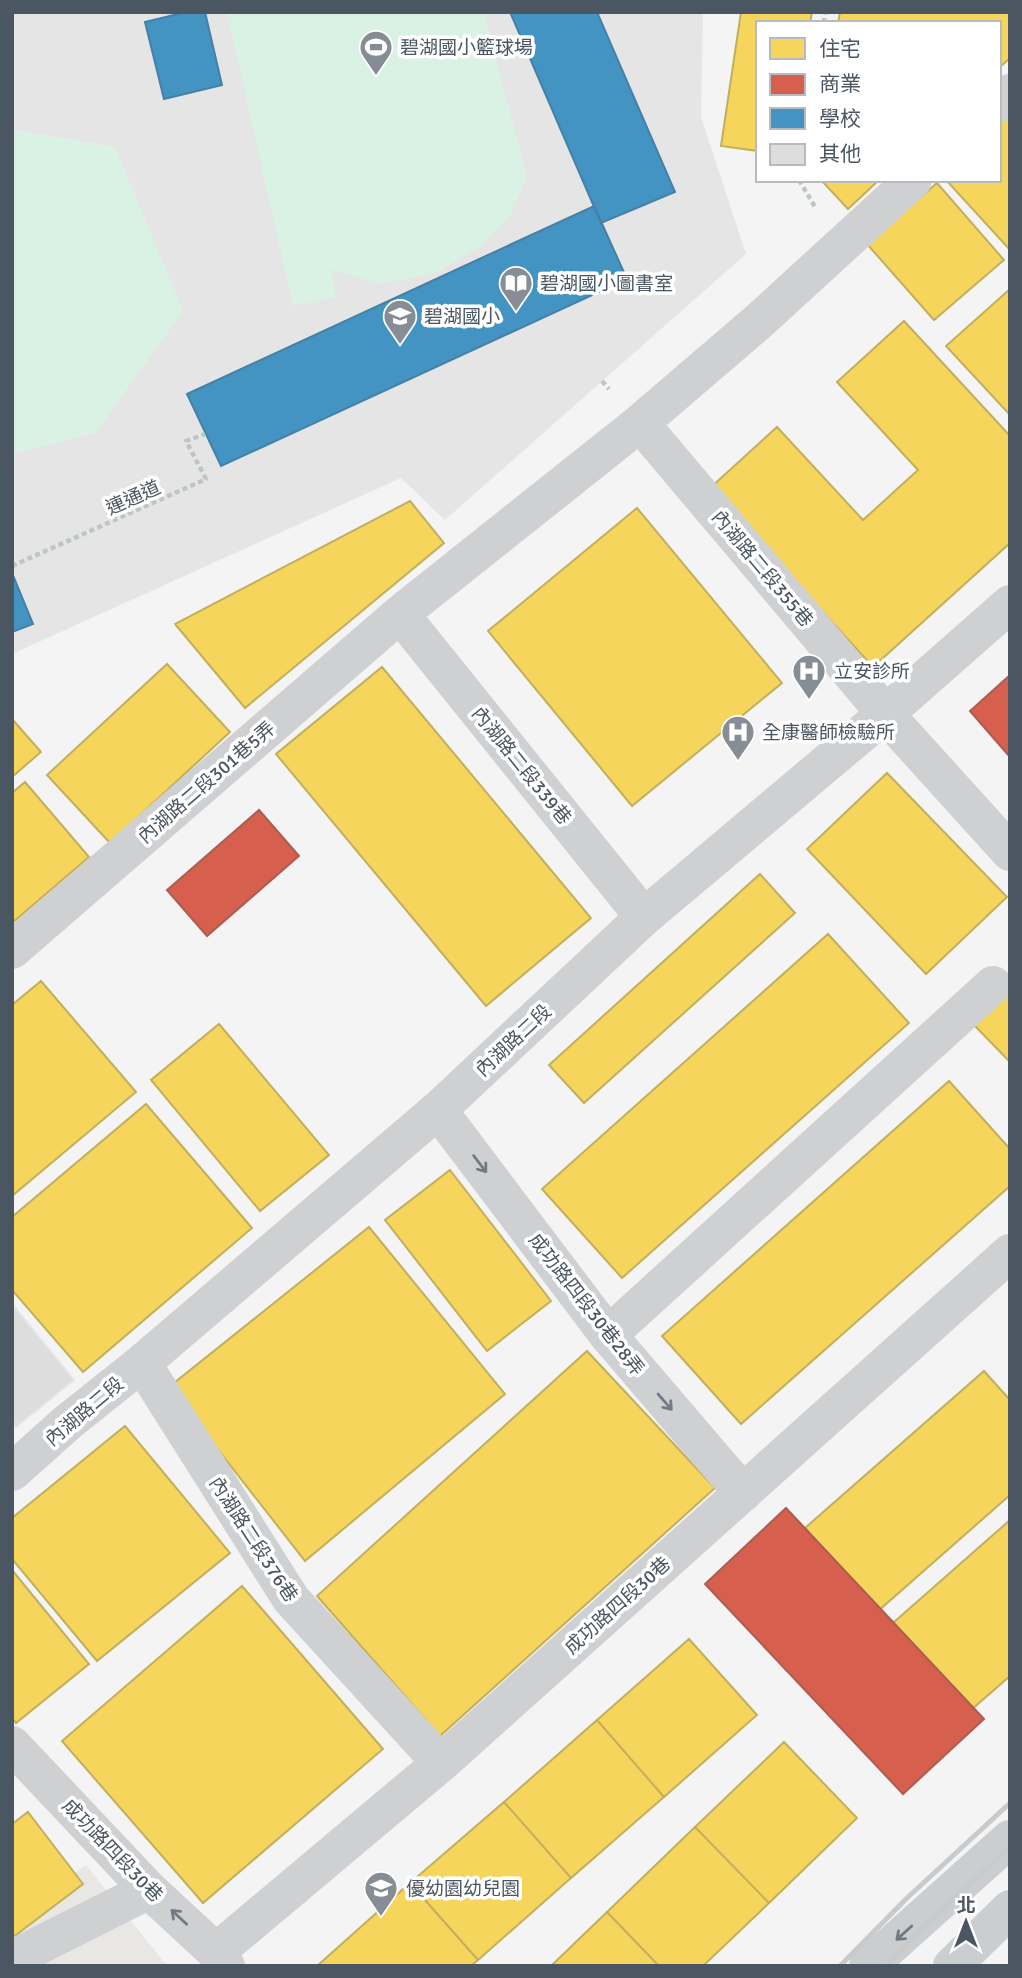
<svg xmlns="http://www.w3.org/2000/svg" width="1022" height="1978" font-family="Signika,'Noto Sans TC',sans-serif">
<rect width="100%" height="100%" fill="#f4f4f4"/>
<path fill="#e8e7e3" d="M86,1865L167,1966H12V1919Z"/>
<path fill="#e6e5e6" d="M12,12H703L701,117L746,254L445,520L401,478L12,654V454L96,432L115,147L12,130Z"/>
<path fill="#d9f2e3" d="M227,12H484L527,178L510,215L482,245L438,272L381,284L331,269L336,297L293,306Z
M12,130L115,147L183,311L96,432L12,454Z"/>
<path fill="#f6d55c" stroke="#c2af5e" stroke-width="2" d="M741,12H812L810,23H758V151L721,146Z
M840,12H1010V58L999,68V23H838Z
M1010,113V250L946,180H999V123Z
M821,180H879L848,209Z
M937,183L1004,260L934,320L867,244Z
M1010,289V415L946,346Z
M904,321L1010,436V543L873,667L710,488L777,427L863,520L918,470L837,382Z
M410,501L444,543L245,708L175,624Z
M637,508L782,683L632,806L488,631Z
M167,664L230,732L110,843L47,775Z
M382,667L591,918L486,1006L276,754Z
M12,719L41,752L12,777Z
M887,773L1007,897L926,974L807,849Z
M25,782L89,857L12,923V793Z
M760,874L795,913L584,1103L549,1065Z
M828,934L909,1023L622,1278L542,1189Z
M41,981L136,1092L12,1196V1005Z
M1010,989V1062L973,1024Z
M219,1024L329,1155L260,1211L151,1080Z
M949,1081L1010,1149V1186L741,1424L662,1336Z
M146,1104L252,1228L83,1372L12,1290V1217Z
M450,1170L551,1301L487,1351L385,1220Z
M369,1227L505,1394L305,1561L169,1387Z
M587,1351L715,1488L440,1736L317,1596Z
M984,1371L1010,1400V1495L877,1612L805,1528Z
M125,1426L230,1553L97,1661L12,1559V1518Z
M1010,1520V1676L964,1716L886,1629Z
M12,1570L89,1664L16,1723L12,1718Z
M242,1586L383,1749L203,1903L62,1741Z
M689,1639L757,1715L664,1797L597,1720Z
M597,1720L664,1797L571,1878L504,1802Z
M784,1742L857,1818L769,1903L695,1827Z
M504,1802L571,1878L478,1960L410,1883Z
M28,1812L83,1884L12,1938V1824Z
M695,1827L769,1903L703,1966H659L607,1912Z
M410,1883L478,1960L471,1966H317Z
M607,1912L659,1966H551Z"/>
<path fill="#d6604d" stroke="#ac5d53" stroke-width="2" d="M1010,675V757L970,711Z
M259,810L299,856L207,936L167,890Z
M786,1508L984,1719L903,1794L705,1584Z"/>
<path fill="#4393c3" stroke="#4581a6" stroke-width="2" d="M186,12H205L222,85L164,99L145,22Z
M510,12H597L675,192L601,223Z
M594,206L627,279L221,466L187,394Z
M12,573L33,624L12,632Z"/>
<path fill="#ddddde" stroke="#e5e6e7" stroke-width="2" d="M12,1304L74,1380L16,1427L12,1423Z"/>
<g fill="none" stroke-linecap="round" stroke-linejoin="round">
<path stroke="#bcc7c4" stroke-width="4.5" stroke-dasharray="5 3.5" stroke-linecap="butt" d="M824,23L825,12
M799,180L815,207
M602,381L609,389
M12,566L206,479L186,441L205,434"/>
<path stroke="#ced0d2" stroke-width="38" d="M999,103L1010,93
M640,423L895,725L1010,852
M400,614L644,917
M12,950L400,614L640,423L759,321L913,180
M438,1110L608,1335L743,1493
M608,1335L993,985
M142,1363L291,1599L441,1763
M12,1472L68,1422L142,1363L438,1110L644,917L885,714L1010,604
M12,1745L149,1890L216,1952L226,1966
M216,1952L441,1763L1010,1253
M12,1962L22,1954L149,1890"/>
<path stroke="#caced1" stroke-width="38" d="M868,1966L1010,1839
M952,1966L1010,1909"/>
<path stroke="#c9cacc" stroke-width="5" d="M840,1966L906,1899L1010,1803
M885,1966L927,1923L1010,1847"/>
</g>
<defs><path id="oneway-shaft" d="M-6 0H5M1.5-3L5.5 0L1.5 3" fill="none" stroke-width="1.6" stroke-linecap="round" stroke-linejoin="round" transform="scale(1.75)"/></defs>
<g stroke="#727b83">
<use href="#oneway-shaft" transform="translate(480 1164) rotate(53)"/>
<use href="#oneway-shaft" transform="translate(665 1402) rotate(49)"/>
<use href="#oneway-shaft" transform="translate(179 1917) rotate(-137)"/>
</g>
<use stroke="#707a83" href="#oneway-shaft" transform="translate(904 1933) rotate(138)"/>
<defs>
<symbol id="stadium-pin" viewBox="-11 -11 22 30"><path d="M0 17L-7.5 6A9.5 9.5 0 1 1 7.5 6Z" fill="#868d94" stroke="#fff"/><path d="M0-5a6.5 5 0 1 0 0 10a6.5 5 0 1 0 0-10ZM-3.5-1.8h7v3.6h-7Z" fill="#fff"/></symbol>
<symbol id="library-pin" viewBox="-11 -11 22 30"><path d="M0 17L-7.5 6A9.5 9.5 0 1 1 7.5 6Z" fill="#868d94" stroke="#fff"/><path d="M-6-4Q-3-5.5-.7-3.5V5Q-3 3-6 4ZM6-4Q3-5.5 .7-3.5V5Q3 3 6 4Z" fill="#fff"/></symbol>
<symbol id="school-pin" viewBox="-11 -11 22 30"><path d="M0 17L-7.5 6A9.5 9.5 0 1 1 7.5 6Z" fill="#868d94" stroke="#fff"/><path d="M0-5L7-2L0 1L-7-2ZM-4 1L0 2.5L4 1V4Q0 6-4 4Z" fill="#fff"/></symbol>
<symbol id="hospital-pin" viewBox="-11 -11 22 30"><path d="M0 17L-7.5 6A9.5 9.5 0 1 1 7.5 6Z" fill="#868d94" stroke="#fff"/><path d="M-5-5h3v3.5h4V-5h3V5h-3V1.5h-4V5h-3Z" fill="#fff"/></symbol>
</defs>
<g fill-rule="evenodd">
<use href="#stadium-pin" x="357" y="28" width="38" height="52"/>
<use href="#library-pin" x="497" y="264" width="38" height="52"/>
<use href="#school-pin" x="381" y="297" width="38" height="52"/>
<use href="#hospital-pin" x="790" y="652" width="38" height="52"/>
<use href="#hospital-pin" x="719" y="713" width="38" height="52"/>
<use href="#school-pin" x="362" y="1869" width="38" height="52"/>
</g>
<g text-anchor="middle" stroke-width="7" stroke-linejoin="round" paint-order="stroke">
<g font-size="19" fill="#4a5661" stroke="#fff" text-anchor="start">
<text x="400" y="54">碧湖國小籃球場</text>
<text x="540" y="290">碧湖國小圖書室</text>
<text x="424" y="323">碧湖國小</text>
<text x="834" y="678">立安診所</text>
<text x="762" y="739">全康醫師檢驗所</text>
<text x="406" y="1895">優幼園幼兒園</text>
</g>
<g font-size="19" fill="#4a5661" stroke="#fff">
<text transform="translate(133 497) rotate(-24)" y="7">連通道</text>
<text transform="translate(763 568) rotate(50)" y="7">內湖路二段355巷</text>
<text transform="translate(522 765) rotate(51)" y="7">內湖路二段339巷</text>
<text transform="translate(206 782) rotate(-41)" y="7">內湖路二段301巷5弄</text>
<text transform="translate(513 1040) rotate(-43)" y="7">內湖路二段</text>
<text transform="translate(587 1304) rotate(52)" y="7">成功路四段30巷28弄</text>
<text transform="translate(84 1411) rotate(-40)" y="7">內湖路二段</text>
<text transform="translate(254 1539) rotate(57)" y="7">內湖路二段376巷</text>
<text transform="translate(617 1605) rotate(-42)" y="7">成功路四段30巷</text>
<text transform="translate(113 1850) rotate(46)" y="7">成功路四段30巷</text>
</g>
</g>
<rect width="1022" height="1978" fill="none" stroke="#4a5661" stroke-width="28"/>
<rect x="756" y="21" width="245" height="161" fill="#ffffff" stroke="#b7bbc0" stroke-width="2"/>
<rect x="770" y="38" width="35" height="21" fill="#f6d55c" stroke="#b7bbc0" stroke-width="2"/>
<text x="819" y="56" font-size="21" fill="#4a5661">住宅</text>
<rect x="770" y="74" width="35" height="21" fill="#d6604d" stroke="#b7bbc0" stroke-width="2"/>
<text x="819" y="91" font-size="21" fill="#4a5661">商業</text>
<rect x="770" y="108" width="35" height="21" fill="#4393c3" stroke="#b7bbc0" stroke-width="2"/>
<text x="819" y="126" font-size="21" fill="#4a5661">學校</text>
<rect x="770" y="144" width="35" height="21" fill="#ddddde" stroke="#b7bbc0" stroke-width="2"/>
<text x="819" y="161" font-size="21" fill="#4a5661">其他</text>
<g transform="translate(966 1922)" stroke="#ffffff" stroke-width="5" paint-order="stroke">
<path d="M0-5L12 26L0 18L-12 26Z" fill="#4a5661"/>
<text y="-10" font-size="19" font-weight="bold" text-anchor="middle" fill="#4a5661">北</text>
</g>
</svg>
